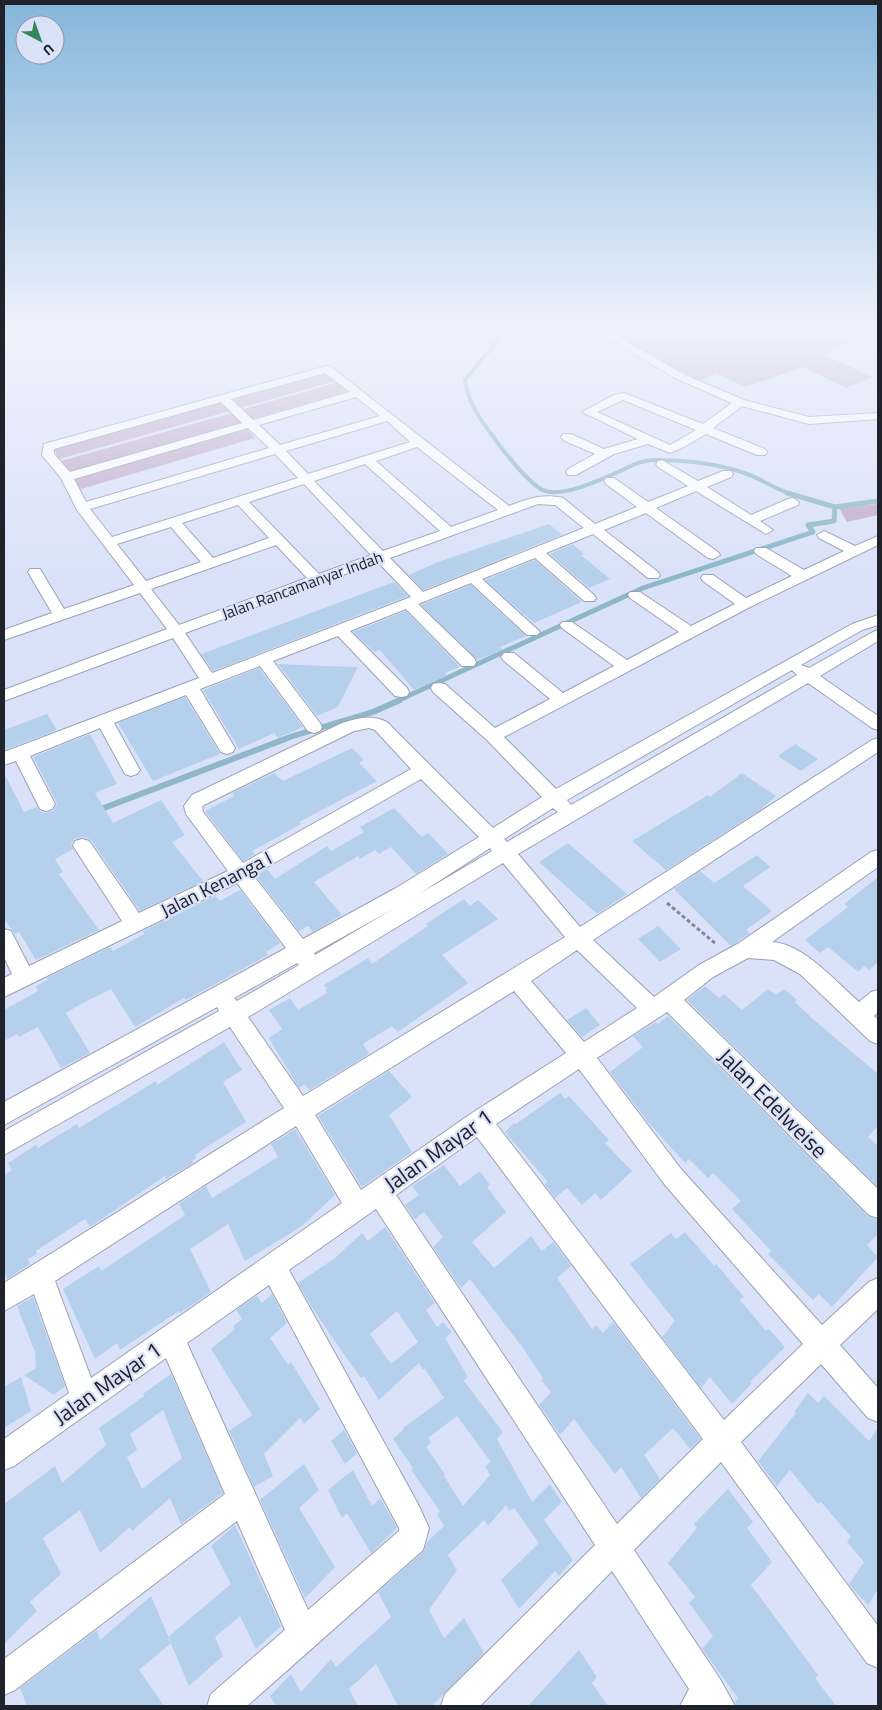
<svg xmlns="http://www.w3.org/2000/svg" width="882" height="1710" font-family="'Titillium Web',sans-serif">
<rect width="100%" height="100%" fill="#dae2f9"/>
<path fill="#c1acc9" d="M643,330H833L860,339L822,354L873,377L846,388L803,367L745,387L716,373L700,381L618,338Z
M328,372L339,380L240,408L229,399Z
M339,382L350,391L251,419L241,410Z
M220,402L230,411L59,459L53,448Z
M232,413L242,422L68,472L61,461Z
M246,428L255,438L81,489L72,477Z
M878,504V515L847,522L839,508Z"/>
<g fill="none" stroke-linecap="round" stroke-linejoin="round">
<path stroke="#8fb7c7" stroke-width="4" d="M495,330L502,335L465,380C467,404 486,427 500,446C511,460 524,477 539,488C558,501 599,480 618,472C629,467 641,460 654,460C685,460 717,463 747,474C762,479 776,490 792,494"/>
<path stroke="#8fb7c7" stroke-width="5" d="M787,493L835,507L878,501
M397,701L643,588L813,532L808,525L834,521L835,507"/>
<path stroke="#8fb7c7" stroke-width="6" d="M96,811L293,736L373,712L400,700"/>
</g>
<path fill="#b5d0ec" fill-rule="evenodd" d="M549,524L562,535L423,590L409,575L438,562Z
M573,544L584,554L581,555L610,579L589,588L550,554Z
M535,560L582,602L534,623L485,580Z
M394,582L408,596L213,671L201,654Z
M471,585L526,636L500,647L503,650L477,660L421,605Z
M406,611L460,667L445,673L447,676L414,690L380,650L374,652L353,632Z
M278,664L324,666L358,667L338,707L317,716Z
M259,668L303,727L278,738L274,733L239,749L203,690Z
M185,697L220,754L153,781L118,723Z
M47,714L57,730L4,750V730Z
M90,734L117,784L95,793L113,823L161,800L185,835L172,842L203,881L140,911L91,840L83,837L74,839L71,845L73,849L55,859L63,872L59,874L99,930L36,960L19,932L15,934L4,919V773L24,812L37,807L39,811L45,813L53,811L57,803L33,757Z
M795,744L818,759L801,771L778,756Z
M352,748L364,760L359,763L377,781L299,822L301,824L252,851L255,854L243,861L205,811L234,796L232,793L274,773L283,781Z
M742,773L776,796L760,810L666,870L632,841L708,795L710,797Z
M394,808L422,837L428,833L448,854L416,874L391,847L379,854L375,850L360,859L358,856L314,882L342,915L313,932L308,926L299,931L256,876L267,869L275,879L327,846L331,851L364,832L360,827Z
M568,843L627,894L597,914L539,862Z
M757,855L770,867L743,886L772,911L746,930L750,933L731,946L674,889L700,871L714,883Z
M878,877V962L869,970L864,966L858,972L828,947L820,953L805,940L848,907L844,904Z
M240,890L280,943L266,952L268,955L186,1000L184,998L135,1027L111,989L79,1005L66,1013L90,1053L61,1068L38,1027L19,1037L17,1034L4,1041V1010L38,991L36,986L48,980L47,978L110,947L113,951L144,934L143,931L215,896L220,901Z
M464,899L470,906L478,900L498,919L442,955L468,983L398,1032L392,1026L363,1044L369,1054L309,1090L305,1084L299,1088L269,1038L282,1029L269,1010L290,998L298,1010L327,993L325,990L327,989L324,985L368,958L372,964L428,926L426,924Z
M658,926L681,949L660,962L638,939Z
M705,986L719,998L724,994L742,1010L768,989L776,995L784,989L797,1000L795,1002L813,1019L878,1074V1126L868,1137L878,1146V1187L687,1000Z
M586,1008L600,1025L582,1037L567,1020Z
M668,1016L868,1216L878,1220V1234L867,1245L878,1257L832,1307L819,1294L813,1300L768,1254L771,1251L732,1209L741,1201L713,1173L708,1178L689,1159L685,1163L648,1122L610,1072L643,1047L633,1036L656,1022L658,1024Z
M224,1042L242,1070L223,1082L246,1122L202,1150L195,1155L196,1158L192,1161L193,1163L166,1179L165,1176L90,1227L85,1219L36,1251L37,1254L28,1259L30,1264L7,1279L4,1270V1175L12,1170L8,1163L36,1145L38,1148L77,1124L79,1128L156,1081L157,1085Z
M389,1071L412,1097L389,1115L412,1152L362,1187L318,1116Z
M560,1093L565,1099L569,1096L609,1140L605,1143L632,1171L601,1200L595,1193L582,1205L567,1188L555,1198L545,1184L548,1182L505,1132L514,1123L516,1124Z
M295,1129L335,1195L302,1226L245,1261L228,1224L190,1249L211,1292L180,1313L179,1311L120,1350L117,1343L95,1359L63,1289L99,1266L101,1271L185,1215L179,1204L206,1186L212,1198L278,1157L271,1144Z
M444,1165L460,1186L480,1171L490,1185L487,1187L506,1212L472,1242L494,1268L531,1236L542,1251L553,1242L571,1266L557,1278L592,1329L596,1325L603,1333L613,1322L701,1439L690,1449L673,1428L644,1455L660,1479L641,1498L621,1467L615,1474L574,1419L560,1435L539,1405L551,1392L541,1380L543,1378L523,1348L470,1279L461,1288L433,1247L443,1237L424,1212L415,1219L405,1205L419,1195L412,1186Z
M385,1227L435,1303L426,1310L437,1327L443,1322L452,1332L445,1338L468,1377L464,1381L503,1432L497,1439L532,1502L550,1484L562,1502L544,1520L573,1560L559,1576L555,1571L519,1609L501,1580L539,1543L514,1508L509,1511L506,1505L488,1526L484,1520L448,1555L457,1570L429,1610L444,1638L464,1618L484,1653L432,1706H398L376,1664L349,1689L358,1706H276L270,1696L291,1674L301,1692L331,1659L336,1667L391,1617L378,1592L424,1551L427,1542L444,1526L437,1514L440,1511L411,1470L413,1468L393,1439L404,1429L403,1428L444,1398L425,1369L423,1370L419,1363L379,1400L364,1376L361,1378L343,1353L311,1306L298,1283L335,1258L362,1233L368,1241ZM397,1311L418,1342L391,1364L370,1334ZM457,1416L491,1462L485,1466L490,1475L463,1506L444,1476L445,1474L426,1447L431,1442L428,1438Z
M685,1232L714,1266L716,1264L744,1297L740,1300L766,1331L769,1329L785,1347L750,1382L752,1383L732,1404L710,1377L701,1388L662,1337L675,1321L630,1264L671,1233L676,1239Z
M272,1294L287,1323L270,1338L288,1365L291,1362L320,1409L304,1424L300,1418L264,1454L273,1476L254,1487L229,1431L252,1415L211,1349L235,1329L233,1326L242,1319L236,1310L257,1296L262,1303Z
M33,1297L65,1386L54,1395L24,1375L36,1368L35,1352L17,1306Z
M171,1374L223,1493L181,1524L170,1498L132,1531L130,1527L100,1553L80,1510L43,1538L61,1574L30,1602L37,1611L4,1644V1504L55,1466L62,1483L106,1445L99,1428L144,1396L143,1394ZM163,1410L182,1458L142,1489L127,1457L137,1450L130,1434Z
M21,1377L31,1411L4,1428V1387Z
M808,1393L818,1403L824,1396L869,1441L878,1428V1589L868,1605L849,1584L864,1562L847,1542L851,1537L821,1502L818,1504L790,1470L777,1486L758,1461L796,1413L794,1412Z
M344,1430L357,1453L345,1464L331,1441Z
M304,1464L319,1490L299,1508L335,1567L305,1598L260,1500Z
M353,1470L372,1506L380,1498L397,1528L371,1553L347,1513L342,1518L328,1490Z
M728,1489L753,1522L747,1528L772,1562L751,1585L818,1675L815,1678L836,1706H737L735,1703L738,1698L702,1649L713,1636L689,1603L695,1597L668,1563L697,1528L694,1524Z
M235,1525L281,1626L256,1649L240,1616L215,1637L223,1656L189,1686L168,1637L231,1584L211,1546Z
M151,1596L171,1643L139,1670L164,1706H27L20,1688L97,1630L100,1640Z
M579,1650L597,1677L592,1683L608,1706H528Z"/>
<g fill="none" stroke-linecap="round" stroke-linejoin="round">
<defs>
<path id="street" d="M595,330H607L683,374L744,400L809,417L878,413V419L809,424L742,406L713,428L765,449L767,452L765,455H757L706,434L682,448L670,453L648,444L614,454L576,475H568L566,472L568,469L595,454L563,440L561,437L563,434H571L604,449L638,439L582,412L614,395L624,393L703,424L732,403L675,378ZM623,400L696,430L670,445L597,412Z
M327,366L331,367L509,506C527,499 543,493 563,498L595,524L637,507L606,484L604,481L606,478H614L648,502L688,486L658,467L656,464L658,461L662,460L698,481L723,471H731L733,474L731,477L707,487L751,515L788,499L793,498L799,502L798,505L760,521L773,530L766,534L696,491L656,508L718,552L720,555L713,559L708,558L646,513L604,530L658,572L660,575L658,578H648L593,534L546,553L594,595L596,598L594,601H584L535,558L482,579L537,629L540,632L537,635H527L471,583L418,604L474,658L476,662L474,666H462L406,609L350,631L407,688L409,692L407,696L401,697L395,696L338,636L273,661L320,723L322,727L320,731L314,733L308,731L260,666L200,689L235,748L233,752L227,754L221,752L186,695L114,723L140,770L137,774L131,776L125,774L100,728L30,756L55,804L52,809L46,811L40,809L16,761L4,765V752L199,678L173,638L4,701V690L167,629L140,593L4,640V630L52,613L28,572L30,569H40L64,609L134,585L77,510L61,478L42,455L44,444ZM325,373L350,392L253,420L231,399ZM356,397L380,416L280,445L259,425ZM221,402L242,423L70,472L54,454V449ZM387,421L410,442L308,474L286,451ZM248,428L269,448L86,502L74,479ZM417,447L498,510L451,527L376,461ZM275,454L298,478L112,537L90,509ZM365,464L440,531L383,551L314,481ZM304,484L371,555L319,574L249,502ZM538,504L555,505L584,528L423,592L390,558ZM238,505L269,538L213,558L182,523ZM171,527L201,562L146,581L117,544ZM276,545L307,578L179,625L151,589ZM378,562L411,597L212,673L185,633Z
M824,531L855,546L878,536V545L750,607L504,737L556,789L852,624L878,615V625L862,630L801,665L809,668L873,632L878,630V641L820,676L878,716V730L872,728L808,683L518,854L580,927L872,740L878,738V752L593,940L654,997L699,965L739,943L871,852L878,850V867L772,942C804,944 836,982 859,1002L871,992L878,990V1012L874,1016L878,1020V1044L870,1041L800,974L774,960L748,958L713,977L684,1000L878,1189V1218L869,1215L667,1012L597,1058L681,1169L822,1325L869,1282L878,1278V1309L840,1345L878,1388V1422L868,1418L821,1364L741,1442L878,1626V1668L867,1663L721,1462L634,1550L720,1679L735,1706H680L689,1689L612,1571L480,1706H441L445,1694L595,1545L376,1209L289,1270L418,1504L429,1528L423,1550L247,1706H207L211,1694L285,1630L237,1521L15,1690L4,1695V1659L225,1494L166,1358L14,1466L4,1470V1439L69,1393L34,1294L4,1311V1283L284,1108L230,1027L4,1155V1131L219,1011L217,1007L4,1125V1102L286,948L237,883L4,997V978L12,974L4,957V929L11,931L29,966L122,921L73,846L75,841L82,839L89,841L139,913L228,871L186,814L184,806L192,795L342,723C358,718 371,714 387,722L493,828L542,797L487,740L433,692L431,688L433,684L439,683L445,684L495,728L550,699L504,661L501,657L504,653H514L563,693L614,666L562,628L560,625L562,622H572L627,660L679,632L630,598L628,595L630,592H640L691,626L735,604L703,581L701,578L703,575H713L746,598L792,576L756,554L754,551L756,548H766L804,570L844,551L819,538L817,535ZM792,670L797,675L571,805L567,800ZM369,728L375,730L411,769L243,863L203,812L202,807L204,805L354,731ZM421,779L479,837L396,888L303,939L253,875ZM553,808L558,812L507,842L504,839ZM490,848L492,851L419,894ZM503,863L565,937L303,1096L248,1017ZM395,908L315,955L314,953ZM577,950L637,1008L584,1042L531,981ZM297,963L299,965L237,1001L234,998ZM514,991L566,1053L472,1113L361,1190L315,1115ZM579,1069L665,1185L803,1344L724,1420L496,1124ZM296,1126L342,1203L91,1378L55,1281ZM477,1137L703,1439L617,1524L396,1195ZM269,1285L399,1528V1531L308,1610L187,1343Z"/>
</defs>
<use href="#street" stroke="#99a1b7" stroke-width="2"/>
<path stroke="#84899a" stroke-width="3" stroke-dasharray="4 2.5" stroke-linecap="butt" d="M667,903L716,944"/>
<use href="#street" fill="#fff" fill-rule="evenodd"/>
</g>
<linearGradient id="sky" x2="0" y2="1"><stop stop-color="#84b5db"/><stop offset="0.58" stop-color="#eef2fc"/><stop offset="1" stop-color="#eef2fc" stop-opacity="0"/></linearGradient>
<rect width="882" height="569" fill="url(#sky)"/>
<g text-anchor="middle" stroke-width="4.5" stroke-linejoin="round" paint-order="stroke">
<g font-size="16" fill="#21232c" stroke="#dae2f9">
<text transform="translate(302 585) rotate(-20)" y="6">Jalan Rancamanyar Indah</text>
</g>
<g font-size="19" fill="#21232c" stroke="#dae2f9">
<text transform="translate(216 884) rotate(-27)" y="7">Jalan Kenanga I</text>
</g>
<g font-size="22" fill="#21232c" stroke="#dae2f9">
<text transform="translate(773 1103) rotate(45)" y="8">Jalan Edelweise</text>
<text transform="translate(438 1150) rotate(-35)" y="8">Jalan Mayar 1</text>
<text transform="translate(107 1383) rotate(-35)" y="8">Jalan Mayar 1</text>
</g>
</g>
<rect width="882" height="1710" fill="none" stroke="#21232c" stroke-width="10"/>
<g transform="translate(40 40) rotate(139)"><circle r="24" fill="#dae2f9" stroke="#9096a7"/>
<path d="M0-4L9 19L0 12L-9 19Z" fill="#358759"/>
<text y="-8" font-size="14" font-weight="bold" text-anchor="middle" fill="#21232c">U</text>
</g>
</svg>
